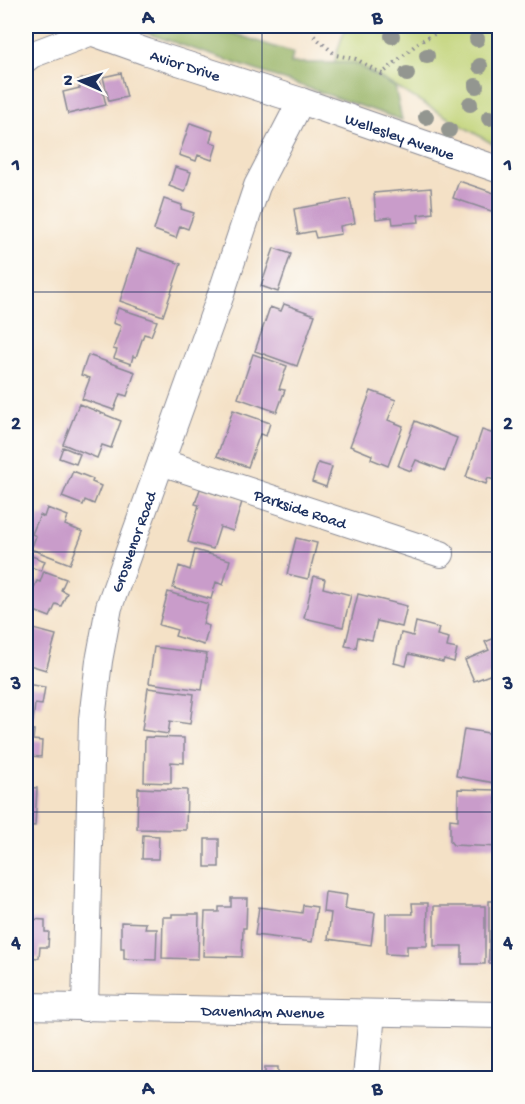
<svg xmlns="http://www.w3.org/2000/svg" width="525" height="1104" font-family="'Gochi Hand',sans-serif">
<rect width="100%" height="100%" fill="#fdfcf7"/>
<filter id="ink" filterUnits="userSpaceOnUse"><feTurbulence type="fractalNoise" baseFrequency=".0167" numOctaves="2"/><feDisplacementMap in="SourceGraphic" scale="12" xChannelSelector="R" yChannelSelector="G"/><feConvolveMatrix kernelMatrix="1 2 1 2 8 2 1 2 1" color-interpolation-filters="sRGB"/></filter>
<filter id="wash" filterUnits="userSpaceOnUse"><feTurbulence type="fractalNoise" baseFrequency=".008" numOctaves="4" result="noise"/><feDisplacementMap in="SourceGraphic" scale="24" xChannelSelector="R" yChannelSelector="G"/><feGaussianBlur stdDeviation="1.35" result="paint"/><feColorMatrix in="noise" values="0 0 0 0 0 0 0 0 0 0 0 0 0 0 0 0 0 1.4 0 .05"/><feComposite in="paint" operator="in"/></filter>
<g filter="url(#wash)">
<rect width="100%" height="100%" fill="#f4e1c6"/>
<path fill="#c0d275" stroke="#6e806a" stroke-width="1.5" d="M346,26H499V146L493,144L355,63H335L336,55Z"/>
<path fill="#98b466" stroke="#5a7262" stroke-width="1.5" d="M126,26H211L293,53L291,63H354L395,87L402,120Z"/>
<g id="blocks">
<path fill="#c99cca" d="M121,73L127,97L109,101L103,77Z
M99,75L106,105L68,114L63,92L80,88L78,80Z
M190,123L213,131L210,142L217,144L212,160L198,155L196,161L179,155Z
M175,167L191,172L185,192L169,186Z
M459,181L500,195V214L453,198Z
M431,188L433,213L418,215L419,222L393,224L392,217L376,219L374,193Z
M164,199L182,205L181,209L194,213L188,229L180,226L176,238L154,230Z
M350,199L355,223L340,226L341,234L316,238L314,231L298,234L294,209Z
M274,248L291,254L278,292L261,286Z
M137,249L181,264L163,316L120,301Z
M284,304L315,315L297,366L255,351L270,307L281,311Z
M118,308L157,321L151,336L144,334L136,357L133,356L131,364L114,358L117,350L113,349L121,326L113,323Z
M253,354L287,366L279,389L285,390L277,412L238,398Z
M88,355L135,372L127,396L120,394L114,410L82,399L90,378L81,375Z
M371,391L396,400L388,420L403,426L388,466L371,459L372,455L350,446Z
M79,404L121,421L111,448L102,445L97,458L63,444Z
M233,410L270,423L266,436L260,434L248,467L217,456Z
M415,421L457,438L445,471L416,460L411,471L398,466Z
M482,430L500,436V446L498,451L500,452V482L488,478L486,484L466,477Z
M63,447L80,454L76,464L59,458Z
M318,463L332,467L326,487L312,482Z
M73,471L93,479L92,482L101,486L94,504L85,500L83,505L62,497Z
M200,489L242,502L233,531L220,527L213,549L188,542L199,505L195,504Z
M47,508L68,516L65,525L83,532L70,564L31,549L36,536L32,534L40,515L44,517Z
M296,538L317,543L308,579L287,574Z
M195,550L230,560L223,585L216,582L211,599L173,588L179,566L190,570Z
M29,555L45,561L41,571L26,565Z
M44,571L66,579L61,590L67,593L61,606L56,604L50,617L29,609L34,596L31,594L37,581L40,582Z
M314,576L325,579L323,588L351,595L343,627L304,618Z
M168,592L208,604L203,624L209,626L204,645L175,636L177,630L159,625Z
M358,594L407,606L402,627L377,621L372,640L358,637L356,648L345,646Z
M416,622L439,628L437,635L449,638L447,647L457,649L454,662L444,659L443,662L409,654L406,666L394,663L401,633L413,636Z
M26,627L56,635L46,670L26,664Z
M500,636V671L474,681L465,660L489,650L485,642Z
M154,647L207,654L202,690L149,683Z
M26,684L45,687L42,705L35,704L33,721L26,720Z
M148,688L194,694L190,724L170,721L168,734L142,730Z
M464,729L500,735V768H497L495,783L456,776Z
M26,730H34L33,740L42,741L41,757L31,756L29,776H26Z
M145,737L184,738V763L171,762V783L144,782Z
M26,787L37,788L35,826L26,825Z
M138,788L187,790L186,830L137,829Z
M458,789L496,790V804H500V847L453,845L450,841V819L458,820Z
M26,829H30L29,853H26Z
M143,835L159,836L158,859H142Z
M205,839H219V867H205Z
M325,892L347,895L345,909L375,913L371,945L328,939L331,913L323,912Z
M231,898H247L246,928H243L242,957L203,956L205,912H219V907H231Z
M489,901H500V963H489Z
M412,903H428L427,946H407V955L386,954V914H413Z
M303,905L317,907L312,942L255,935L259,907L302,913Z
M434,906H485V964H462V946H434Z
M172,914H199L198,959L162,958L163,917H172Z
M30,919L45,920V932H49L48,947H40L39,958L26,957V931H30Z
M121,922L146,923L145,929H157L156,960L124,959V948H121Z
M265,1067H278V1078H265Z"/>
</g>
</g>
<g filter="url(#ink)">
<use href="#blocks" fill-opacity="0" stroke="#888892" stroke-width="1.5"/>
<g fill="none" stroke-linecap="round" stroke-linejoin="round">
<defs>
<g id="street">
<path id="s1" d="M74,26L147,52L301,101L500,170"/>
<path d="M26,59L31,55L92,32"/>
<path id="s2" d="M161,462L441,554"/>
<path id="s3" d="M26,1006L500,1015"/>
<path id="s4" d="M85,1008L92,719L99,661L109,607L221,294L257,186L301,101"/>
<path d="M366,1078L372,1013"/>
</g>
</defs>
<use href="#street" stroke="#888892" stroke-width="28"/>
<path stroke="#888892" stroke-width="4" stroke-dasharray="1.5 4.5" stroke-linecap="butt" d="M314,36L336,55L356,59L382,74L418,43L449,26"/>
<use href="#street" stroke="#fff" stroke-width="26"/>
</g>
<g fill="#939690">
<circle cx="392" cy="36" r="8"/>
<circle cx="477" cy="39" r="8"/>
<circle cx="427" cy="56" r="8"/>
<circle cx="480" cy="66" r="8"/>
<circle cx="407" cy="74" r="8"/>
<circle cx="476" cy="86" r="8"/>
<circle cx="470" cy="104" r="8"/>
<circle cx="426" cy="117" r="8"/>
<circle cx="489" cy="118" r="8"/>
<circle cx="449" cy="130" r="8"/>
</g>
</g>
<path fill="none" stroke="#1b2f5e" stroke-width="1.5" stroke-opacity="0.55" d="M262,26V1078M26,292H500M26,552H500M26,812H500"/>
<g text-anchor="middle" stroke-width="6" stroke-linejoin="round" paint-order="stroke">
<g font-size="16" fill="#1b2f5e" stroke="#fdfcf7">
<text dy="6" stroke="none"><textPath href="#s1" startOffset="118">Avior Drive</textPath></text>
<text dy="6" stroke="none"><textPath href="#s1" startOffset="344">Wellesley Avenue</textPath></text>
<text dy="6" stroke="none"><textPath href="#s2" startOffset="147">Parkside Road</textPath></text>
<text dy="6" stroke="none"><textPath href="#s4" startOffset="472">Grosvenor Road</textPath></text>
<text dy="6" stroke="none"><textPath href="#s3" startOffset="237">Davenham Avenue</textPath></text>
</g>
</g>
<rect width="525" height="1104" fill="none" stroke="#fdfcf7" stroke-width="66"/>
<g transform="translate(81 81) rotate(273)" stroke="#fdfcf7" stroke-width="4.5" paint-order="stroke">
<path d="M0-4.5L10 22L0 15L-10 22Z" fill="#1b2f5e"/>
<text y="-9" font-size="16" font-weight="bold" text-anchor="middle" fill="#1b2f5e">N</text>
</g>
<rect x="33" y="33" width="459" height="1038" fill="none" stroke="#1b2f5e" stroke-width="2"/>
<g font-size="20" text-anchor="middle" font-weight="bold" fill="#1b2f5e">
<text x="148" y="23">A</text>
<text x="377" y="23">B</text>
<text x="16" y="170">1</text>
<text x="508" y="170">1</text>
<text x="16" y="429">2</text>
<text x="508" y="429">2</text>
<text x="16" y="689">3</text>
<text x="508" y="689">3</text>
<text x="16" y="948">4</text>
<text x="508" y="948">4</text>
<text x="148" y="1094">A</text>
<text x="377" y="1094">B</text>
</g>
</svg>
